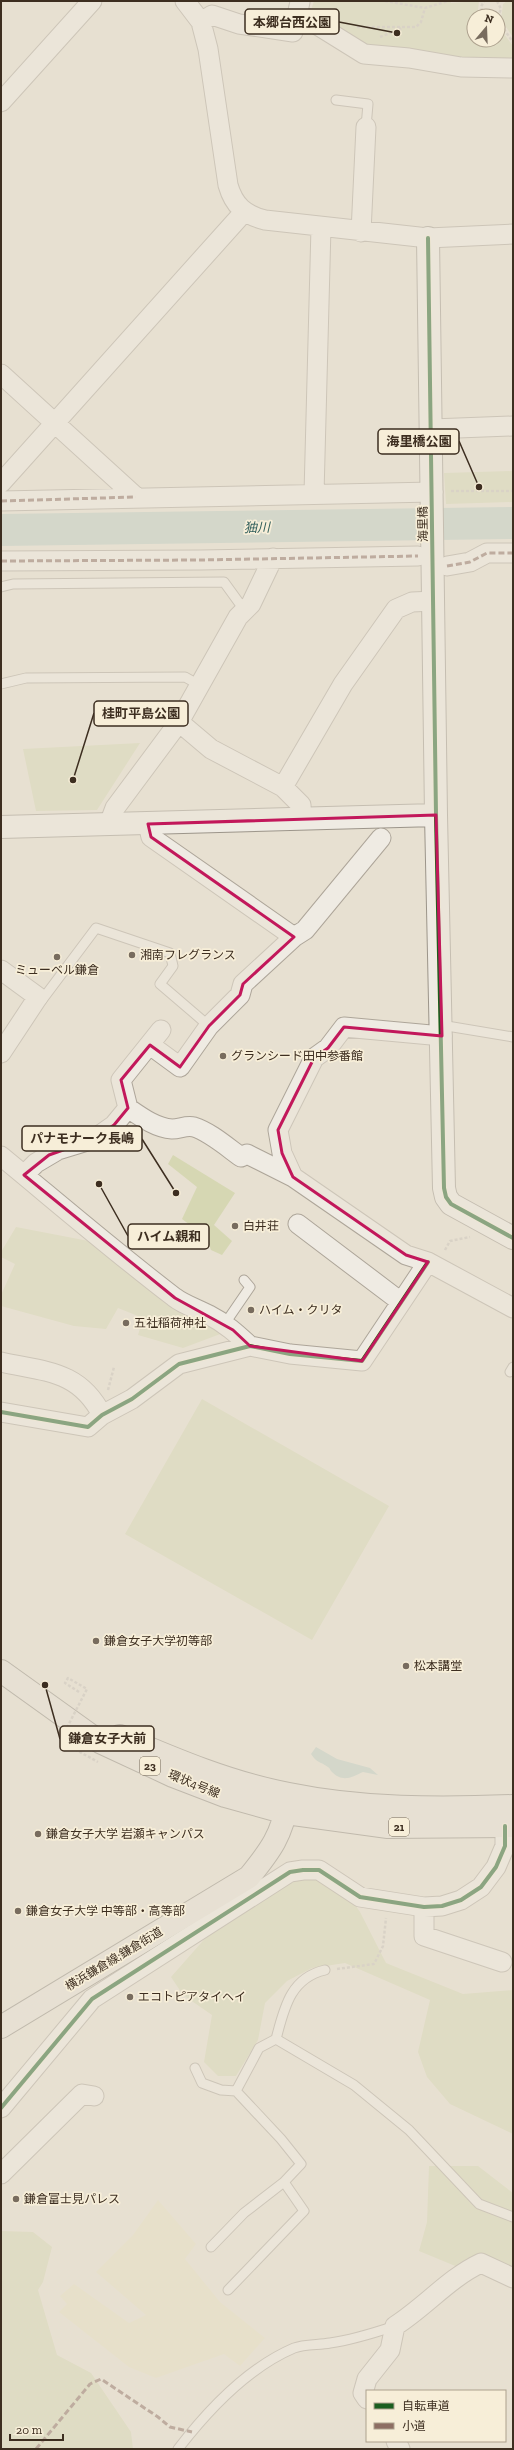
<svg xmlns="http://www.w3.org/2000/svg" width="514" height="2450" font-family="'Zilla Slab','Noto Sans JP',serif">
<rect width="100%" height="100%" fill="#e7e0d1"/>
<path fill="#e6dfc2" d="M158,2200L196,2244L185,2259L220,2302L265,2338L240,2366L224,2354L156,2378L129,2367L59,2312L67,2304L60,2296L74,2284L129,2323L146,2315L96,2272L133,2235Z"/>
<path fill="#d6d7b3" d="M314,1H450L451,3L479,1L478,10L480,16H474V40H498V26L513,46V65L366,48L310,13Z
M507,1H513V37L501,20L503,4Z
M513,471V502L446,504L444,473Z
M140,743L97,810L36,811L23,749Z
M173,1155L235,1193L214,1225L232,1241L222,1255L211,1250L206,1237L182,1219L197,1187L168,1164Z
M16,1227L99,1243L101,1252L180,1313L223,1333L183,1348L138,1335L143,1318L118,1308L106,1329L74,1326L1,1306V1295L15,1264L1,1257V1252Z
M202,1399L389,1506L312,1640L125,1534Z
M301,1867L336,1877L360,1912L386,1963L463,1994L513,1990V2134L450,2104L427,2077L418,2052L430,2000L345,1963L312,1968L287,1981L265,2003L258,2040L236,2076H218L204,2062L212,2015L183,1995L171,1977L216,1926Z
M429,2166H478L513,2193V2284L501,2279L465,2270L419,2251L427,2222Z
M1,2231L33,2232L52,2247L43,2282L38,2290L57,2355L91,2373L131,2432L133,2449H1Z"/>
<path fill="#bcccc2" d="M316,1747L337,1759L370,1768L378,1775L363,1772C352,1777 343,1783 332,1772C329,1769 331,1769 328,1767C320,1761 318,1764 311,1754Z"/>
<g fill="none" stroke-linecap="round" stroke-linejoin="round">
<path stroke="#bcccc2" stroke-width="32" d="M1,530L513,523"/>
<defs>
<path id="lane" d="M336,100L368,104L366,127
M1,587L13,584L224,582L245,611
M1,684L26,678L185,677L201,686
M39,998L42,1000L96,928L170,953L173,966L160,984L209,1026
M441,1025L513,1037
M224,1325L250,1287L244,1280
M510,1372L513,1367
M276,2039C284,2009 290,1978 325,1970
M195,2068L202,2083L221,2090L236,2091L281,2139L301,2164L284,2182L304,2211L228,2290
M236,2091L259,2048L276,2039L354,2085L409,2130L479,2204L513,2217
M211,2247L244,2213L284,2182
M178,2449C208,2410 247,2368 294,2348C304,2344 319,2345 330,2343C352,2340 374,2333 395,2326"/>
<path id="street" d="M185,1L201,22L208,49L228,185C234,206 245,215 265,220L428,238L513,234
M298,13L364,54L409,58L461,67L513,68
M201,22L212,15L239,24L293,32L300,2
M1,102L92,1
M361,232L366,127
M1,374L136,497
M432,429L513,426
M1,483L244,212
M314,494L321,227
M1,501L433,492
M1,561L201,560L418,556
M447,566L470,562L487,553H513
M179,722L211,749L283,787L301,805L302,819
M283,787L343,684L396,609L412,602L434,601
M109,824L115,808L179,722L238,617L251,604L273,558
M148,824L151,837L294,937
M1,970L38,997L1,1053
M161,1030L121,1080L128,1108C141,1117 156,1128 172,1129C180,1129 186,1125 194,1127C210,1132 227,1147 241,1157L247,1154L293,1177
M442,1036L344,1027L328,1048L314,1058L278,1130L282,1153L293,1177L406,1255L428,1262L513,1308
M150,1045L180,1067L209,1026L240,995L243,984L294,937L305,930L381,838
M1,1156C58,1203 115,1252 174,1297C184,1305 198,1309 209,1315C225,1323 237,1334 250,1346
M24,1175L36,1163L58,1150L94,1139L114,1125L128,1108
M298,1224L401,1302
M1,1362C45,1372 79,1370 102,1415
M1,1412L88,1427L102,1415L132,1399L179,1364L250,1346L290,1354L362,1361L428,1262
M424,1907V1936L502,1962
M1,2108L92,1999L290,1872L303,1870H319L360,1897L424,1907L442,1906L461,1900L481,1887L496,1867L505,1846V1826
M1,2174L82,2094L94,2096
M367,2399L363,2393L367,2379L390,2350L395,2326C425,2307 449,2278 481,2263L513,2278
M396,2441L400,2449"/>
<path id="secondary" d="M428,238L436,815L444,1188L446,1197L451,1204L513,1238
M1,827L436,815"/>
<path id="primary" d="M1,1671L100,1742L173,1776L225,1796L286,1813L388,1827L513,1826
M120,1736C174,1759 230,1783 289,1794C362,1809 439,1809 513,1806
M1,2027L249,1877C271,1850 282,1835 288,1800"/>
</defs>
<use href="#lane" stroke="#ada599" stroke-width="11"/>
<use href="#street" stroke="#ada599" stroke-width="21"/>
<use href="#secondary" stroke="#9c958a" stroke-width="24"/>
<use href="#primary" stroke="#928b80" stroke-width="24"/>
<path stroke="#c8c2b9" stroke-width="2.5" stroke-dasharray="3 2" stroke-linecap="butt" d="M385,1L425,8L448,1
M497,1L501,9L498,16
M483,16L481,7L484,1
M498,21L513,42
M357,27H416L421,22L425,8
M380,37L402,28
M451,491H513
M445,1250L450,1241L470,1237
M108,1390L114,1367
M337,1969L374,1964L383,1946L386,1918"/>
<use href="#lane" stroke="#efebe3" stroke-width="9"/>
<use href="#street" stroke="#efebe3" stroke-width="19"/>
<use href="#secondary" stroke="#efebe3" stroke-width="22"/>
<use href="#primary" stroke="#e6e1d4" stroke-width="22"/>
<path stroke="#c8c2b9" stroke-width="2.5" stroke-dasharray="3 2" stroke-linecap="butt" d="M79,1692L65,1683L68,1678L87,1689L60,1741L98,1762"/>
<path stroke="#8d6e63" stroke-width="3" stroke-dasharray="6 3" stroke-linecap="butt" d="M1,501L136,497
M1,561L201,560L418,556
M447,566L470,562L487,553H513
M36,2449L90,2384L101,2379L158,2417L170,2427L192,2432"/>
<defs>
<path id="cycleway" d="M428,238L436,815L444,1188L446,1197L451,1204L513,1238
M1,1412L88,1427L102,1415L132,1399L179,1364L250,1346L290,1354L362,1361L428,1262
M1,2108L92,1999L290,1872L303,1870H319L360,1897L424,1907L442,1906L461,1900L481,1887L496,1867L505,1846V1826"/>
</defs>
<use href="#cycleway" stroke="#f7eed8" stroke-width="6"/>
<use href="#cycleway" stroke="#1b5e20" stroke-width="4"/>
</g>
<path d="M0 0H514V2450H0ZM436,815L442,1036L344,1027L328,1048L314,1058L278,1130L282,1153L293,1177L406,1255L428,1262L362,1361L250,1346L233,1330L175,1298L24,1175L49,1155L94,1139L114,1125L128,1108L121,1080L150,1045L180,1067L209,1026L240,995L243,984L294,937L151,837L148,824Z" fill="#e7e0d1" fill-opacity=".55" fill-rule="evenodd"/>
<path fill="none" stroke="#c2185b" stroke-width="3" stroke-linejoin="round" d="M436,815L442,1036L344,1027L328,1048L314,1058L278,1130L282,1153L293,1177L406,1255L428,1262L362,1361L250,1346L233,1330L175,1298L24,1175L49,1155L94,1139L114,1125L128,1108L121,1080L150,1045L180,1067L209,1026L240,995L243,984L294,937L151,837L148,824Z"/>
<g fill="#786c5e" stroke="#f7eed8" stroke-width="1.5">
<circle cx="132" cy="955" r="4"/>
<circle cx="57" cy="957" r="4"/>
<circle cx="223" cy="1056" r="4"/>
<circle cx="235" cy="1226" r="4"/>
<circle cx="251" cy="1310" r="4"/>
<circle cx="126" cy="1323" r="4"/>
<circle cx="96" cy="1641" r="4"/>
<circle cx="406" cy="1666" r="4"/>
<circle cx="38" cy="1834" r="4"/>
<circle cx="18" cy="1911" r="4"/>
<circle cx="130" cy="1997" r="4"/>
<circle cx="16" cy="2199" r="4"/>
</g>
<g text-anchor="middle" stroke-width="3.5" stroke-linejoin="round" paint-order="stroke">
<g fill="#f7eed8" stroke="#756857" stroke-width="1">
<rect x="140" y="1757" width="20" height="18" rx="3"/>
<rect x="389" y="1818" width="20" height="18" rx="3"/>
</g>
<g font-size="11" font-weight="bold" fill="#3d2e20">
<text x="150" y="1770">23</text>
<text x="399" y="1831">21</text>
</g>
<g font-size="12" fill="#3d2e20" stroke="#f7eed8">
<text transform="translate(423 524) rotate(-91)" y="4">海里橋</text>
<text transform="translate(194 1784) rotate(22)" y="4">環状4号線</text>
<text transform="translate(114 1959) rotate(-31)" y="4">横浜鎌倉線;鎌倉街道</text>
</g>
<g font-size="12" fill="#3d2e20" stroke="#f7eed8" text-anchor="start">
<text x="140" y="959">湘南フレグランス</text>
<text x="57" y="974" text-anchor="middle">ミューベル鎌倉</text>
<text x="231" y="1060">グランシード田中参番館</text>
<text x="243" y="1230">白井荘</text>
<text x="259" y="1314">ハイム・クリタ</text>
<text x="134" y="1327">五社稲荷神社</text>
<text x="104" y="1645">鎌倉女子大学初等部</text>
<text x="414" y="1670">松本講堂</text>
<text x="46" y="1838">鎌倉女子大学 岩瀬キャンパス</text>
<text x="26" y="1915">鎌倉女子大学 中等部・高等部</text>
<text x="138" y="2001">エコトピアタイヘイ</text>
<text x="24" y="2203">鎌倉富士見パレス</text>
</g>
<g font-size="13" font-style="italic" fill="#2f5d5a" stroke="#f7eed8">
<text transform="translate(257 527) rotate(-1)" y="5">㹨川</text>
</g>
</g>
<path fill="none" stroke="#3d2e20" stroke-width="1.5" d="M397 33L339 22M479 487L459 441M73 780L94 713M176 1193L142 1139M99 1184L128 1236M45 1685L60 1739"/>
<g fill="#3d2e20" stroke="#f7eed8" stroke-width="1.5">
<circle cx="397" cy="33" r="4"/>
<circle cx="479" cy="487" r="4"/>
<circle cx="73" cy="780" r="4"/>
<circle cx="176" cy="1193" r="4"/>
<circle cx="99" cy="1184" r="4"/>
<circle cx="45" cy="1685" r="4"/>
</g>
<g fill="#f7eed8" stroke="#3d2e20" stroke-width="1.5">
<rect x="245" y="9" width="94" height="25" rx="4"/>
<rect x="378" y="429" width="81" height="25" rx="4"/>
<rect x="94" y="701" width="94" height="25" rx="4"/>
<rect x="22" y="1126" width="120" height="25" rx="4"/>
<rect x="128" y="1224" width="81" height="25" rx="4"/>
<rect x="60" y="1726" width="94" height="25" rx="4"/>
</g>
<g font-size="13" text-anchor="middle" font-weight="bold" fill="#3d2e20">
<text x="292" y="27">本郷台西公園</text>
<text x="419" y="446">海里橋公園</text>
<text x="141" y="718">桂町平島公園</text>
<text x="82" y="1143">パナモナーク長嶋</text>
<text x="169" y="1241">ハイム親和</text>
<text x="107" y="1743">鎌倉女子大前</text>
</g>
<rect width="514" height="2450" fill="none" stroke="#3d2e20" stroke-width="4"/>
<rect x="366" y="2390" width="140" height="52" fill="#f7eed8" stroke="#ada18e"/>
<rect x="374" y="2403" width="20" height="6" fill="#1b5e20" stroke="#ada18e"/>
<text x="402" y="2410" font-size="12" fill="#3d2e20">自転車道</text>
<rect x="374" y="2423" width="20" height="6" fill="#8d6e63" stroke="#ada18e"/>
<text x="402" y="2430" font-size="12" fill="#3d2e20">小道</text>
<g transform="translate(486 28) rotate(19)"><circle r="19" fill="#f7eed8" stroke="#ada18e"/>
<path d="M0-3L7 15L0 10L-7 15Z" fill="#786c5e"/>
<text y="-6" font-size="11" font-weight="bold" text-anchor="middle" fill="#3d2e20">N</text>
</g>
<path d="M10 2434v6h53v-6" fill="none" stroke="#3d2e20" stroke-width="2"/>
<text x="16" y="2434" font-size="12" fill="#3d2e20" stroke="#f7eed8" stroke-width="3" paint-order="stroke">20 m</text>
</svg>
